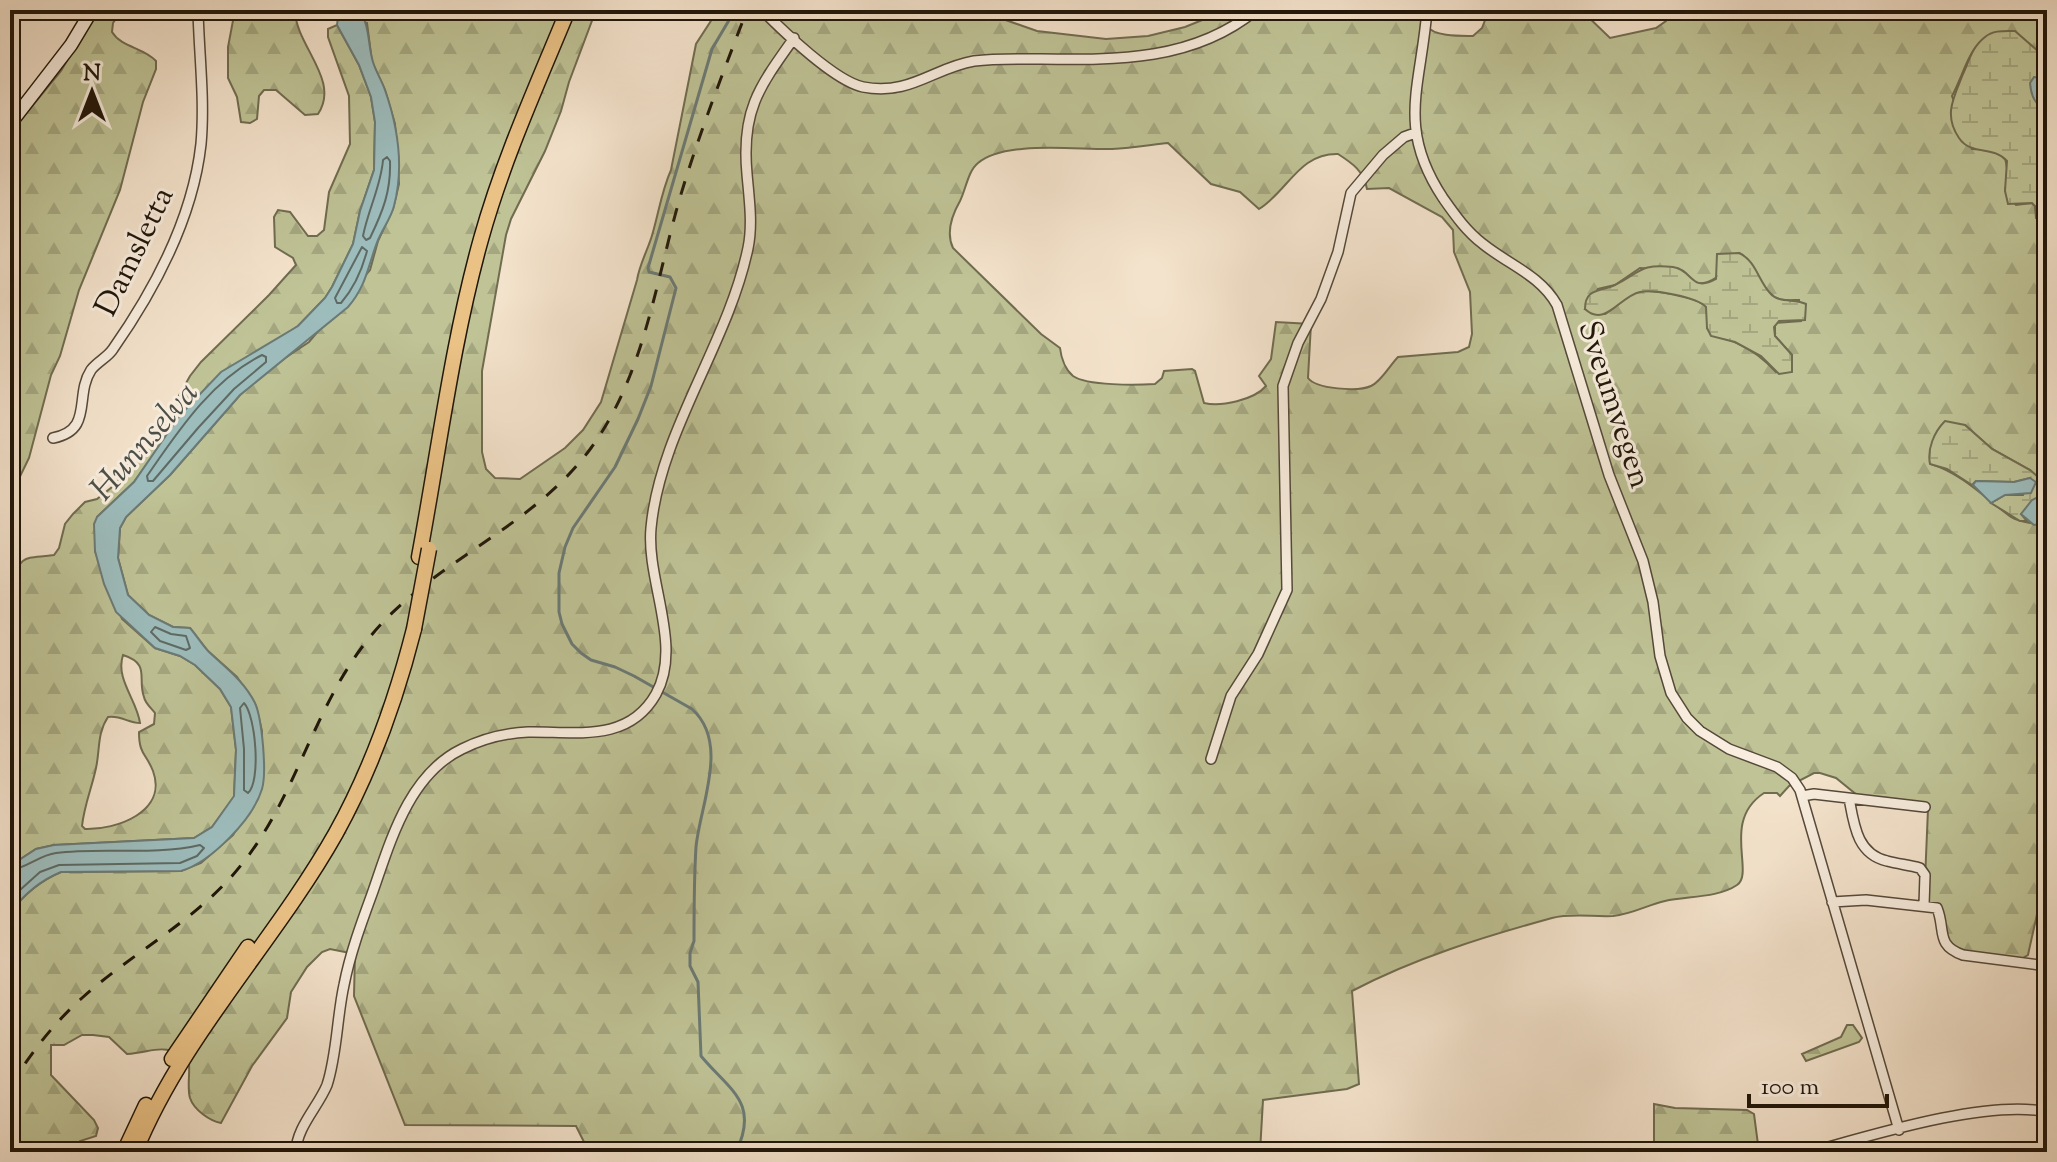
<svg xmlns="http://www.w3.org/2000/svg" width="2057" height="1162" font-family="'Sorts Mill Goudy',serif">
<defs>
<pattern id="forest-firs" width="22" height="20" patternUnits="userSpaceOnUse" patternTransform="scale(2)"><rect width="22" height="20" fill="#bfc396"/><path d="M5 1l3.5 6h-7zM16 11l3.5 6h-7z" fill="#a4a780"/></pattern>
<pattern id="wetland-marsh" width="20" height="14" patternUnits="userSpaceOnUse" patternTransform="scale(2)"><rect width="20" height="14" fill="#bfc396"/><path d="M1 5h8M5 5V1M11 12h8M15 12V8" fill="none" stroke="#a4a780"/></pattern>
</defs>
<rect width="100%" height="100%" fill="#f4e3cc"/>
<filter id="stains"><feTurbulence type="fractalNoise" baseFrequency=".0025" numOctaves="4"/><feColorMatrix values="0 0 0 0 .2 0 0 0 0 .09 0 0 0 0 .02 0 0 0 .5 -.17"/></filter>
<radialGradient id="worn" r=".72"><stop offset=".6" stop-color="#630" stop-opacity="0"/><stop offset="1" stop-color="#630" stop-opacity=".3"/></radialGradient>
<path fill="url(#forest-firs)" stroke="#706c50" stroke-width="2" fill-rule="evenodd" d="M10,10H77L70,16L49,13H10Z
M97,10H122L113,23L112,32C122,48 143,47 156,61V69L143,102L120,190L79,290L60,356L51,375L29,458L10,497V133L61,71Z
M235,10H295C295,45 341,80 318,114L305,115L276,90H264L259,96L257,119L250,123L241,122L237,97L228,78V47Z
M336,10H596L569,82L561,111L545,151L511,219L506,235L482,371V452L486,469L495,478L520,479L565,448L583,430L601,402L637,280C640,262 649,248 653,232C659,211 662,190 671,170L696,44L718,10H990L1000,18L1037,31L1106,39L1148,36L1185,27L1227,10L1423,12C1424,17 1425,22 1427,26C1434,37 1461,36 1473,36L1482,28L1489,10H1529L1536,17L1565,10L1582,11L1610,38L1656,28L1666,21V10H2047V59L2015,32C1970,30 1969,64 1952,96L1972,149L1989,150L2005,157L2008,174L2005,191L2016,205L2032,203L2035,206L2036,218L2047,223V485L2030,470L1992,449L1965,425L1930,451L1931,464C1963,474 1985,498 2011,517C2020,523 2032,522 2042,526L2047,523V854C2044,889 2035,922 2028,955C2004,972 1968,952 1942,944L1934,911L1924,904L1928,809L1857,795L1836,778L1820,773H1814L1789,786L1780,796L1777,793H1764C1721,821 1755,873 1737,885C1718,898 1687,896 1665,901C1647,905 1633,914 1613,916C1593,917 1571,913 1552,918C1483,937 1415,958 1352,991L1359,1084L1347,1089L1263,1100L1260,1152H589L576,1126L405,1125L354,996L355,954L330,949L322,952L307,967L291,992L287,1018L252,1066L221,1123C210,1121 194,1110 190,1098C187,1088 190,1074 189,1064C165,1040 156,1052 127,1054L109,1037L93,1035H82L64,1045H51V1075L94,1120L98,1128L96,1136L80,1141L71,1152H10V913C24,894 39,881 61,872L181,871L201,863L233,835L262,788V731L256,706L237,677L208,651L190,628L173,627L149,615L128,595L118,558L120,528L126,517L170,475L240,395L273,366L309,342L370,270L378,241L393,209L399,184L395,124L385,90L372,62L367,23L341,15L338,17ZM1168,143L1211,184L1240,192L1259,209C1288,191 1299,153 1338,154C1352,163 1364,171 1367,189L1389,188L1442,217L1453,230L1454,252L1470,292L1472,334L1469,347L1458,352L1398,357C1390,365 1381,382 1371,386C1358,392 1316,389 1308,378L1311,324L1276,322L1271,359L1259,376L1266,386C1254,400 1221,407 1204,403L1195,371L1192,369L1164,371L1162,378L1155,384C1137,385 1087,386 1073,376C1065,369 1061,357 1060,348L1041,334L953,248C946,233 952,215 960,201C966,189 968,171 978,163C1005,140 1077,150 1112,149C1131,148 1150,145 1168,143ZM1739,253C1758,262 1761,294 1778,299C1784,301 1793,300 1799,300L1801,321L1775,323V336L1792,355L1776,372C1764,359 1753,350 1737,343C1725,337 1716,339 1707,328V307C1697,298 1651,288 1637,292C1625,296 1615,309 1605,314L1585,309L1598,289L1615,285L1640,268L1683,271L1696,283C1716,286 1726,266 1739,253Z
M337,25L359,65L371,97L375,122L374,170L360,211L353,244L332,287L325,298L298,326L189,405L134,482L97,517L95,551L122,619L155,648L180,656L195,665L220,689L231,707L236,750L234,797L212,827L194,838L54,845L36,849L10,866V583C23,553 24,559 54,555L59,548L65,524L73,514L85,502L97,499L117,483L129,460L154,440L190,376L201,362L269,295L296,265L293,258L275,247L274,217L278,210L290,212L308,236H317L324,230L329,192L350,144L349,96L328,37V29ZM123,655C151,664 137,678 144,697C145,703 151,708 155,713L154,724L139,732C139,755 146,753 153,771C168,812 116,830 85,829L82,826C84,806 92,787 96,768C100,750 97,733 108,717C121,715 128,723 140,723C137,700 115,679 123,655Z
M1847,1025H1853L1862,1038L1859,1042L1806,1061L1802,1054L1841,1037Z
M1654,1104L1675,1108L1747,1110L1754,1114L1759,1152H1654Z"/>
<path fill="url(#wetland-marsh)" stroke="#706c50" stroke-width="2" d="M2015,31L2047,59L2043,109L2047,111V223L2038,222L2035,206L2032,203L2008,204L2005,191L2007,161C1993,145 1971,156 1959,138C1943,115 1954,97 1963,74C1969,61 1972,47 1985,37C1993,30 2004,31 2015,31Z
M1739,253C1756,261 1758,280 1770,293C1779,304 1795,298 1806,304L1805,320L1779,321L1774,327L1775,336L1792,355V372L1779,374L1761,356L1735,342L1711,336L1707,328L1706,307C1697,297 1654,289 1640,292C1620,296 1605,328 1585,309C1585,288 1600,292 1615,285C1640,273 1640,263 1673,267C1693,270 1691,293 1716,279L1717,254Z
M1945,421L1965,425L1992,449L2030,470L2047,485V496H2040L2021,514L2027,521H2020L1991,503L2005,495H2023L2030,478L2014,482L1976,481L1972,485L1947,469L1930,464C1927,449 1934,432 1945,421Z"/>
<path fill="#9dbdbd" stroke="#6b7a75" stroke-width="2" d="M355,13L362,14C370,29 368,46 373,62C376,72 382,81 385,90C398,127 404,168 394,206C391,218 383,228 378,240C368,265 367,285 348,307L240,395L170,475L126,517L120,528L118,558L128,595L149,615L173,627L190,628C197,636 202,645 209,652C226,668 244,681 255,703C262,719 267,772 262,789C253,819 211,862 181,871L61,872C39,881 24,894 10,913V866L36,849L54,845L194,838L212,827L234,796L236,750L231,707L220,689L195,665L180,656L155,648L116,612L104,584L95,551L94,524L97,517L134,482L180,415L221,372L298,326L325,298L332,287L353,244L360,211L374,170L375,122L371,97L359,65L337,25L338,17Z
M2034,77L2047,79V111C2035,105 2031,96 2030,83Z
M2030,478L2036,482L2031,493L2005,495L1991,503L1973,485L1976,481L2014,482Z
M2040,496H2047V523L2034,525L2021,514L2032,500Z"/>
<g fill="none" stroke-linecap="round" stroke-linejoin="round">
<path stroke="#5e6a63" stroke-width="2" d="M387,157L390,161C391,191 383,211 370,238L366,240L363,236C368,210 381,186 383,160Z
M362,247L367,251C362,270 354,288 341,303H337L335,298Z
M262,355L266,357V362L234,389L198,428L153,481H148L147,476C179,430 211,381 262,355Z
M155,627L171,634L186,636L190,648L186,650L160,641L151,632Z
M244,703C256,716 261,782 248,793L244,790V749L240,708Z
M10,870C26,869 39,855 56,853C103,847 153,856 200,845L204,848L197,856L180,863L59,865L40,872L10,899"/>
<path stroke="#6b7a75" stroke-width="3" d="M735,10L712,49L648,268L649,272L670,277L676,288L651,386L638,419L615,467L573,528L565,547L559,573V612L562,624L572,644L581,653L591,660L615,667L634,676L692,709C730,743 700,805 696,847C694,878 694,910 694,941L690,953V966L698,982L701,1056C729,1090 760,1102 736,1152
M2042,526L2047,533"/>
<defs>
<path id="minor" d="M762,10C784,32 835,81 863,87C910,96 933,68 974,61C996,58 1019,59 1041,59C1117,60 1194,61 1256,10
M1427,10C1421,87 1396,127 1443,198C1455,215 1466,231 1483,244C1509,265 1540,275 1557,305L1609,475L1643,561L1653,602L1660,656L1671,693L1687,718L1700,731L1729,749L1777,767L1792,778L1800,790L1899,1130
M53,438C94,430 74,396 91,370C97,362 108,357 113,349C155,289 193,217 201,144C205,100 199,54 198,10
M1211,759L1231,696L1258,654L1287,590L1283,386L1298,343L1321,299L1338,252L1351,193L1383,155L1404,137L1415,133
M1802,796L1814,794L1925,807
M1849,798C1854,825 1857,854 1887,861C1898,864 1909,865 1920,868L1925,875L1924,905
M1832,902L1866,900L1937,908C1946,930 1935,945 1963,955L2047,966
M296,1152C296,1128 318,1107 327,1085C337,1055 337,1016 344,985C350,954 361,924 372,894C390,843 408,775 462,749C482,739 506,733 528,732C573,731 628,744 656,694C683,645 646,581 651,528C660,431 728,344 748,248C753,224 749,198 747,174C741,111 759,87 794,38
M1811,1152C1872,1135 1988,1099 2047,1112"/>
<path id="secondary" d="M10,124L71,45L92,10"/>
<path id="trunk" d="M419,557C439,450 452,343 481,239C503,160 537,85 568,10
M172,1059L248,947
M124,1152L146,1105
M135,1152C183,1034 274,943 336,833C372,768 396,700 414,629"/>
</defs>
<use href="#minor" stroke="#55493a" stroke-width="12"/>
<use href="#secondary" stroke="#201609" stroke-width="15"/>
<use href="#trunk" stroke="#201609" stroke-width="17"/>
<use href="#minor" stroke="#f8edde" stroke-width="9"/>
<use href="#secondary" stroke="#f8edde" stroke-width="12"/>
<use href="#trunk" stroke="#eac286" stroke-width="14"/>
<path stroke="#201609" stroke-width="3" stroke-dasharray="14 14" stroke-linecap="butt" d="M10,1087C30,1054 53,1024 82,998C134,951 198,920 242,864C302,789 316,691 385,620C448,555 536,523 591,448C644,375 655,285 679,201C698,136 723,73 747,10"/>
<defs>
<path id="trunk-bridge" d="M414,629L429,549"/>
</defs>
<use href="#trunk-bridge" stroke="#201609" stroke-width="17" stroke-linecap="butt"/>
<use href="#trunk-bridge" stroke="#eac286" stroke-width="14"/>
</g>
<g text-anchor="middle" stroke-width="6" stroke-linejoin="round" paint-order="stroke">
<g font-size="32" fill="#201609" stroke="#f8edde">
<text transform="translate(133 251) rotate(-64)" y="11">Damsletta</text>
<text transform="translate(1616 404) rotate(72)" y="11">Sveumvegen</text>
</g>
<g font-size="34" font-style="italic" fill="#4c5048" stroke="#f8edde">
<text transform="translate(143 440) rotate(-49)" y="12">Hunnselva</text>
</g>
</g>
<rect width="2057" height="1162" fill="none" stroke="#f4e3cc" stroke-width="40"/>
<rect x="12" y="12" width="2033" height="1138" fill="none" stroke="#201609" stroke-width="4"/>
<rect x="20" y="20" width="2017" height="1122" fill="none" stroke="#201609" stroke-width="2"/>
<g transform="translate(92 92)" stroke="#f8edde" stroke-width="6" paint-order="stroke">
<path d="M0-6L14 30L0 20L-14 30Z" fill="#201609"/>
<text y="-12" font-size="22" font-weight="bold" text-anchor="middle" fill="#201609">N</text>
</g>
<path d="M1749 1094v12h138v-12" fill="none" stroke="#201609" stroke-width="4"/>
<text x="1761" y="1094" font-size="24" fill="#201609" stroke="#f8edde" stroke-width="6" paint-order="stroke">100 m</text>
<rect width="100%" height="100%" filter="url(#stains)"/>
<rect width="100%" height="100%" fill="url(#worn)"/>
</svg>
